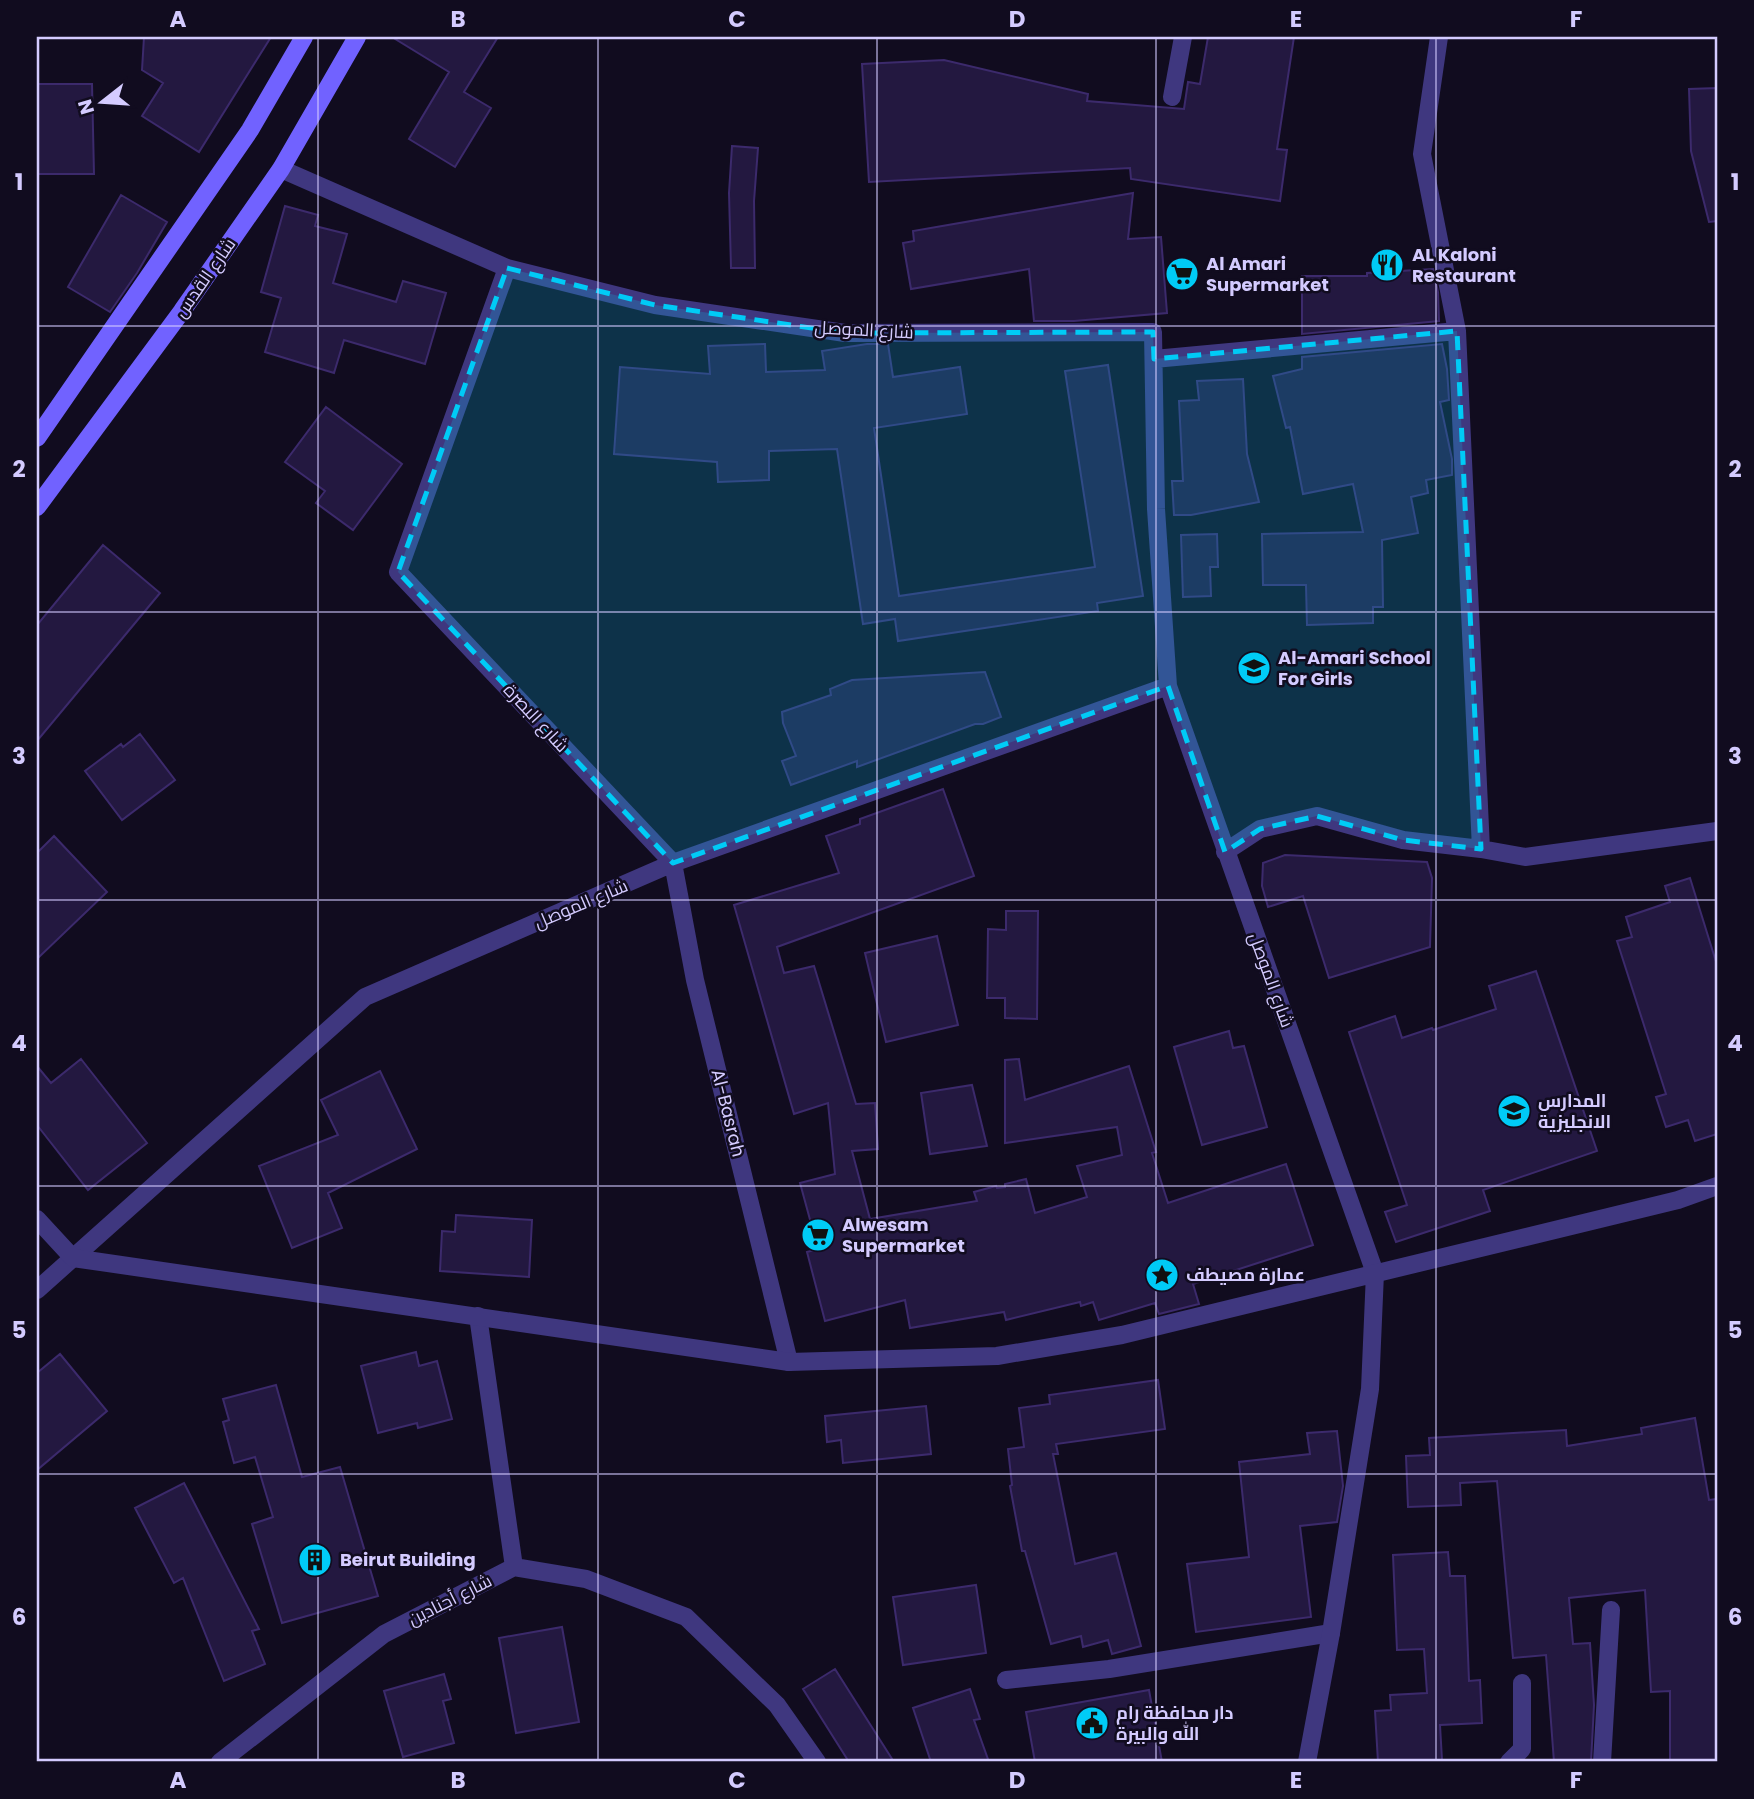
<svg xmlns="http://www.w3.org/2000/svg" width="1754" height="1799" font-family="Poppins,Cairo,sans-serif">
<rect width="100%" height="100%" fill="#110c1f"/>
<path fill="#231840" stroke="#3c2a6c" stroke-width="2" d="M144,37H271L199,152L142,116L163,83L142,70Z
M392,37H498L464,92L491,108L455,167L409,139L449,72Z
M1208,37H1294L1277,149L1287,150L1280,201L1131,179L1130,168L869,182L862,64L944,60L1088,94L1087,101L1184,109L1188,82L1200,84Z
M37,84H92L94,174H37Z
M1717,88V221L1709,222L1691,151L1689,89Z
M732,146L758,148L754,201L755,268H731L729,193Z
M1133,193L1128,239L1161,237L1167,313L1074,321H1034L1029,269L911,289L903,243L914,241L913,231Z
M121,195L167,222L137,273L110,312L68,287Z
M285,206L318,215L315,226L347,234L333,283L396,302L403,281L446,293L425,364L344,340L334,373L265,352L281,298L261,292Z
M1433,269L1438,292L1439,321L1302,334V276H1367V273Z
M765,344L766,372L825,370L822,351L867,344H888L893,377L960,367L967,414L874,428L899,596L1095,567L1065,371L1108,365L1143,596L1097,603L1098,611L898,641L895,619L863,624L837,449L769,451V480L718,482L717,462L614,454L620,367L710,374L708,346Z
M1442,344L1447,369L1449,400L1440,402L1452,459V475L1426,480L1428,493L1411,497L1418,533L1382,540L1383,607H1373V623L1307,625L1306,585H1263L1262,534L1363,532L1353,484L1303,494L1290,427L1286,428L1273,376L1302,369V357Z
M1243,379L1247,454L1259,502L1191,515H1174L1172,481H1183L1179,401L1199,400L1197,381Z
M326,407L402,464L353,530L316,503L325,491L285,462Z
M1217,534L1218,567H1210L1211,596L1183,597L1181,535Z
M103,545L160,593L37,741V625Z
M985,672L1001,717L983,724H975L857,767V761L791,785L782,761L796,756L783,723L782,712L831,695L830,689L852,680Z
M140,734L175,780L122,820L85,771L121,744L123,747Z
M943,789L974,876L777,947L784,973L814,966L856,1104L875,1103L878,1149L852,1151L870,1219L977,1201L974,1192L996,1186L997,1188L1005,1187V1184L1026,1179L1035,1213L1087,1197L1077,1166L1122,1155L1117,1127L1005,1143V1060L1019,1059L1025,1100L1129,1066L1156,1152L1152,1153L1168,1203L1286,1164L1313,1245L1193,1284L1199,1304L1159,1314L1155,1303L1099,1320L1093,1302L1081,1306L1080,1302L1006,1320L1004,1312L910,1328L905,1300L825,1321L807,1252L818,1249L800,1183L835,1174L828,1103L794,1114L734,905L839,873L826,836L860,824V819Z
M54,836L107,892L37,959V853Z
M1285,855L1427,862L1432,878L1430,947L1329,978L1303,896L1268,907L1262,886L1263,863Z
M1690,878L1717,965V1134L1695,1141L1688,1120L1666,1127L1656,1097L1666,1094L1617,941L1632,937L1626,917L1670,902L1665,886Z
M1006,911H1038L1037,1019L1005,1018V998H987L988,929L1006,930Z
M937,936L958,1025L886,1042L865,953Z
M1536,971L1597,1151L1483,1190L1490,1211L1396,1242L1385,1212L1407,1205L1349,1032L1395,1016L1402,1038L1432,1028L1433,1030L1496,1009L1489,986Z
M1229,1031L1233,1048L1244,1046L1267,1127L1202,1145L1174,1047Z
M81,1059L147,1143L88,1190L37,1125V1066L51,1083Z
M380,1071L417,1149L328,1193L342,1228L292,1248L259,1166L338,1135L321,1100Z
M972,1085L987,1146L930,1154L921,1093Z
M456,1215L532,1220L529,1277L440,1271L442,1231L455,1232Z
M416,1352L419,1366L437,1361L452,1419L418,1428L417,1423L378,1433L361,1366Z
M60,1354L107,1411L37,1470V1373Z
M1158,1380L1165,1429L1056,1444L1058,1454H1053L1075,1564L1116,1553L1141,1646L1112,1654L1108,1640L1083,1647L1081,1636L1051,1644L1025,1551H1022L1010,1486L1012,1485L1008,1449L1024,1447L1019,1408L1050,1404L1049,1395Z
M276,1385L302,1477L340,1467L378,1596L282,1623L252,1524L273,1517L255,1457L234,1463L223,1422L229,1420L223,1399Z
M926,1406L931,1454L843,1463L841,1440L827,1442L825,1416Z
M1695,1418L1709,1500L1717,1499V1762H1670V1691L1651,1692L1645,1590L1569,1598L1573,1644L1590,1643L1594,1705L1591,1762H1554L1546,1655L1513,1658L1497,1481L1460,1483L1461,1505L1408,1507L1406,1456L1430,1455L1429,1438L1566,1430L1567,1446L1642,1434L1641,1428Z
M1337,1431L1343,1486L1337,1522L1300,1526L1311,1617L1196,1632L1187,1564L1249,1557L1239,1462L1310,1454L1307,1433Z
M184,1483L259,1629L252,1631L265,1664L224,1681L183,1578L174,1583L135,1508Z
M1448,1552L1450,1576H1465L1469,1681L1480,1680L1482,1723L1440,1725L1442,1760L1378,1762L1375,1711L1391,1710L1390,1695L1427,1693L1424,1649L1397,1650L1393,1555Z
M976,1585L986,1653L903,1665L893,1597Z
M562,1627L579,1722L516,1733L499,1638Z
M835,1669L894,1762H849L803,1689Z
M444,1674L451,1699L443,1701L454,1743L403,1757L384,1691Z
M970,1689L980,1719L974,1720L989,1762H931L913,1708Z
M1149,1690L1162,1762H1035L1026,1712Z"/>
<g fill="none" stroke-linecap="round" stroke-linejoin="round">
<path stroke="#3f377f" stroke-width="18" d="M1439,37L1422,154L1457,331
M1172,97L1183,37
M281,169L507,268
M1154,359L1457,331L1481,849
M1225,852L1260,829L1317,816L1403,840L1481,849L1525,857L1717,831
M673,863L398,572L507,268L655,305L845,333L1153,332L1156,509L1168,686L1375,1273
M673,863L695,980L789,1362
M37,1290L365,997L673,863L1168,686
M514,1567L586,1579L686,1617L777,1705L817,1762
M1006,1680L1109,1669L1331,1633
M220,1762L384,1634L514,1567L478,1316
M1509,1762L1522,1749V1683
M1602,1762L1611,1610"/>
<path stroke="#3f377f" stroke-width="18" d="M37,1219L73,1258L789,1362L997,1356L1122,1335L1678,1200L1717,1186
M1307,1762L1331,1633L1370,1389L1375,1273"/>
<path stroke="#7162ff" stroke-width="18" d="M37,438L250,130L304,37
M37,507L182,311L281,169L357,37"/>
</g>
<path fill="#00cbf6" fill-opacity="0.2" stroke="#00cbf6" stroke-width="5" stroke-dasharray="14 9" stroke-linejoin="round" d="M507,268L655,305L845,333L1153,332L1154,359L1457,331L1481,849L1403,840L1317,816L1260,829L1225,852L1168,686L673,863L398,572Z"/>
<path fill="none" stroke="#d4cbff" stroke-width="2" stroke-opacity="0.55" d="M318,37V1762M598,37V1762M877,37V1762M1156,37V1762M1436,37V1762M37,326H1717M37,612H1717M37,900H1717M37,1186H1717M37,1474H1717"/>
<defs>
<symbol id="restaurant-disc" viewBox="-11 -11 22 22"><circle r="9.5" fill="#00cbf6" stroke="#110c1f"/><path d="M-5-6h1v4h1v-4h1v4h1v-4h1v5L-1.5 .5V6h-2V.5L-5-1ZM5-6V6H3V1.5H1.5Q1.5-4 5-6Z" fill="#111"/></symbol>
<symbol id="supermarket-disc" viewBox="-11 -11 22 22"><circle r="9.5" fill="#00cbf6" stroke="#110c1f"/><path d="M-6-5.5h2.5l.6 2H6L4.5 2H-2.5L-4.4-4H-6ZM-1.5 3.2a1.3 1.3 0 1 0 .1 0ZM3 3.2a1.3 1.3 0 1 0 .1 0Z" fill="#111"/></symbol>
<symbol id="school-disc" viewBox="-11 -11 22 22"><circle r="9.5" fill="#00cbf6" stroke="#110c1f"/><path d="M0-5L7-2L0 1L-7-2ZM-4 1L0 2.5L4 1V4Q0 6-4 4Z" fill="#111"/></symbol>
<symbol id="sight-disc" viewBox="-11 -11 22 22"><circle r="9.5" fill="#00cbf6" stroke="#110c1f"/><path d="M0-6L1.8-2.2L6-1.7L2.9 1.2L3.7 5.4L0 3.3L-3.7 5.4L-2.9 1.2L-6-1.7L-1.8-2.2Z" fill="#111"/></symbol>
<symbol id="building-disc" viewBox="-11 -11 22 22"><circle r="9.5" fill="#00cbf6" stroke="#110c1f"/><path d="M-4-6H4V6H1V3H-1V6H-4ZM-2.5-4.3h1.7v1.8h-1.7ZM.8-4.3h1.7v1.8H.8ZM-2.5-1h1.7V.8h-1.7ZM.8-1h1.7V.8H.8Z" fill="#111"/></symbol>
<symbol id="civic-disc" viewBox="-11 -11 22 22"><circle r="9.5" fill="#00cbf6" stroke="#110c1f"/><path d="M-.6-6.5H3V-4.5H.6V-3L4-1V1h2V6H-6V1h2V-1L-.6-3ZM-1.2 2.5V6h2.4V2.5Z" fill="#111"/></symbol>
</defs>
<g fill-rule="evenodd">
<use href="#restaurant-disc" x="1368" y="246" width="38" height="38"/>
<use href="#supermarket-disc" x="1163" y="255" width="38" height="38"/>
<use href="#school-disc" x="1235" y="649" width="38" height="38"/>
<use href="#school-disc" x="1495" y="1092" width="38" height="38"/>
<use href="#supermarket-disc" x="799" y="1216" width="38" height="38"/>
<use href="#sight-disc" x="1143" y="1256" width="38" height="38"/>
<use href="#building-disc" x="296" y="1541" width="38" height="38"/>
<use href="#civic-disc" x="1073" y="1704" width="38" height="38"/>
</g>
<g text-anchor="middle" stroke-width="5" stroke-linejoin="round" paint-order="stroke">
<g font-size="18" font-weight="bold" fill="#d4cbff" stroke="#110c1f" text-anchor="start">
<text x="1412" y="261">AL Kaloni<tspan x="1412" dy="21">Restaurant</tspan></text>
<text x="1206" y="270">Al Amari<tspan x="1206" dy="21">Supermarket</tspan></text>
<text x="1278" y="664">Al-Amari School<tspan x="1278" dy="21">For Girls</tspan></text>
<text x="1538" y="1107">المدارس<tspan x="1538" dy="21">الانجليزية</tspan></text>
<text x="842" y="1231">Alwesam<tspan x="842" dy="21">Supermarket</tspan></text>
<text x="1186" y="1281">عمارة مصيطف</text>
<text x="340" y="1566">Beirut Building</text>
<text x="1116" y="1719">دار محافظة رام<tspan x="1116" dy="21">الله والبيرة</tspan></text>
</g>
<g font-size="18" fill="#d4cbff" stroke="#110c1f">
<text transform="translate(205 278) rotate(-55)" y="6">شارع القدس</text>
<text transform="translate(864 330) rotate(3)" y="6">شارع الموصل</text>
<text transform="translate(536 718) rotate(47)" y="6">شارع البصرة</text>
<text transform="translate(581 904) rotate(-23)" y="6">شارع الموصل</text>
<text transform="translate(1271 980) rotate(70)" y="6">شارع الموصل</text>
<text transform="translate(728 1113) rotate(76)" y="6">Al-Basrah</text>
<text transform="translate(450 1600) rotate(-27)" y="6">شارع أجنادين</text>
</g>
</g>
<rect width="1754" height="1799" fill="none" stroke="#110c1f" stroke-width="77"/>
<g transform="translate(102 102) rotate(253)" stroke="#110c1f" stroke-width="5" paint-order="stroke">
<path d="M0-5L12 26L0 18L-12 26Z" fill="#d4cbff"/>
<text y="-10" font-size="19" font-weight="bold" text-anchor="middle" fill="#d4cbff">N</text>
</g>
<rect x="38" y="38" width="1678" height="1722" fill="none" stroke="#d4cbff" stroke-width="2.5"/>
<g font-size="23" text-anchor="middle" font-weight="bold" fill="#d4cbff">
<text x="178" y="27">A</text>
<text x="458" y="27">B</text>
<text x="737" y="27">C</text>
<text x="1017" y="27">D</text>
<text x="1296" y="27">E</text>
<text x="1576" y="27">F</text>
<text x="19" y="190">1</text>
<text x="1735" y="190">1</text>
<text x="19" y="477">2</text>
<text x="1735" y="477">2</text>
<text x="19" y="764">3</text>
<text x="1735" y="764">3</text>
<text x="19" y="1051">4</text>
<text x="1735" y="1051">4</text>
<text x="19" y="1338">5</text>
<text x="1735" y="1338">5</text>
<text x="19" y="1625">6</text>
<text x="1735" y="1625">6</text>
<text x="178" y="1788">A</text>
<text x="458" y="1788">B</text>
<text x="737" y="1788">C</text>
<text x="1017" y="1788">D</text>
<text x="1296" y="1788">E</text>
<text x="1576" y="1788">F</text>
</g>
</svg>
